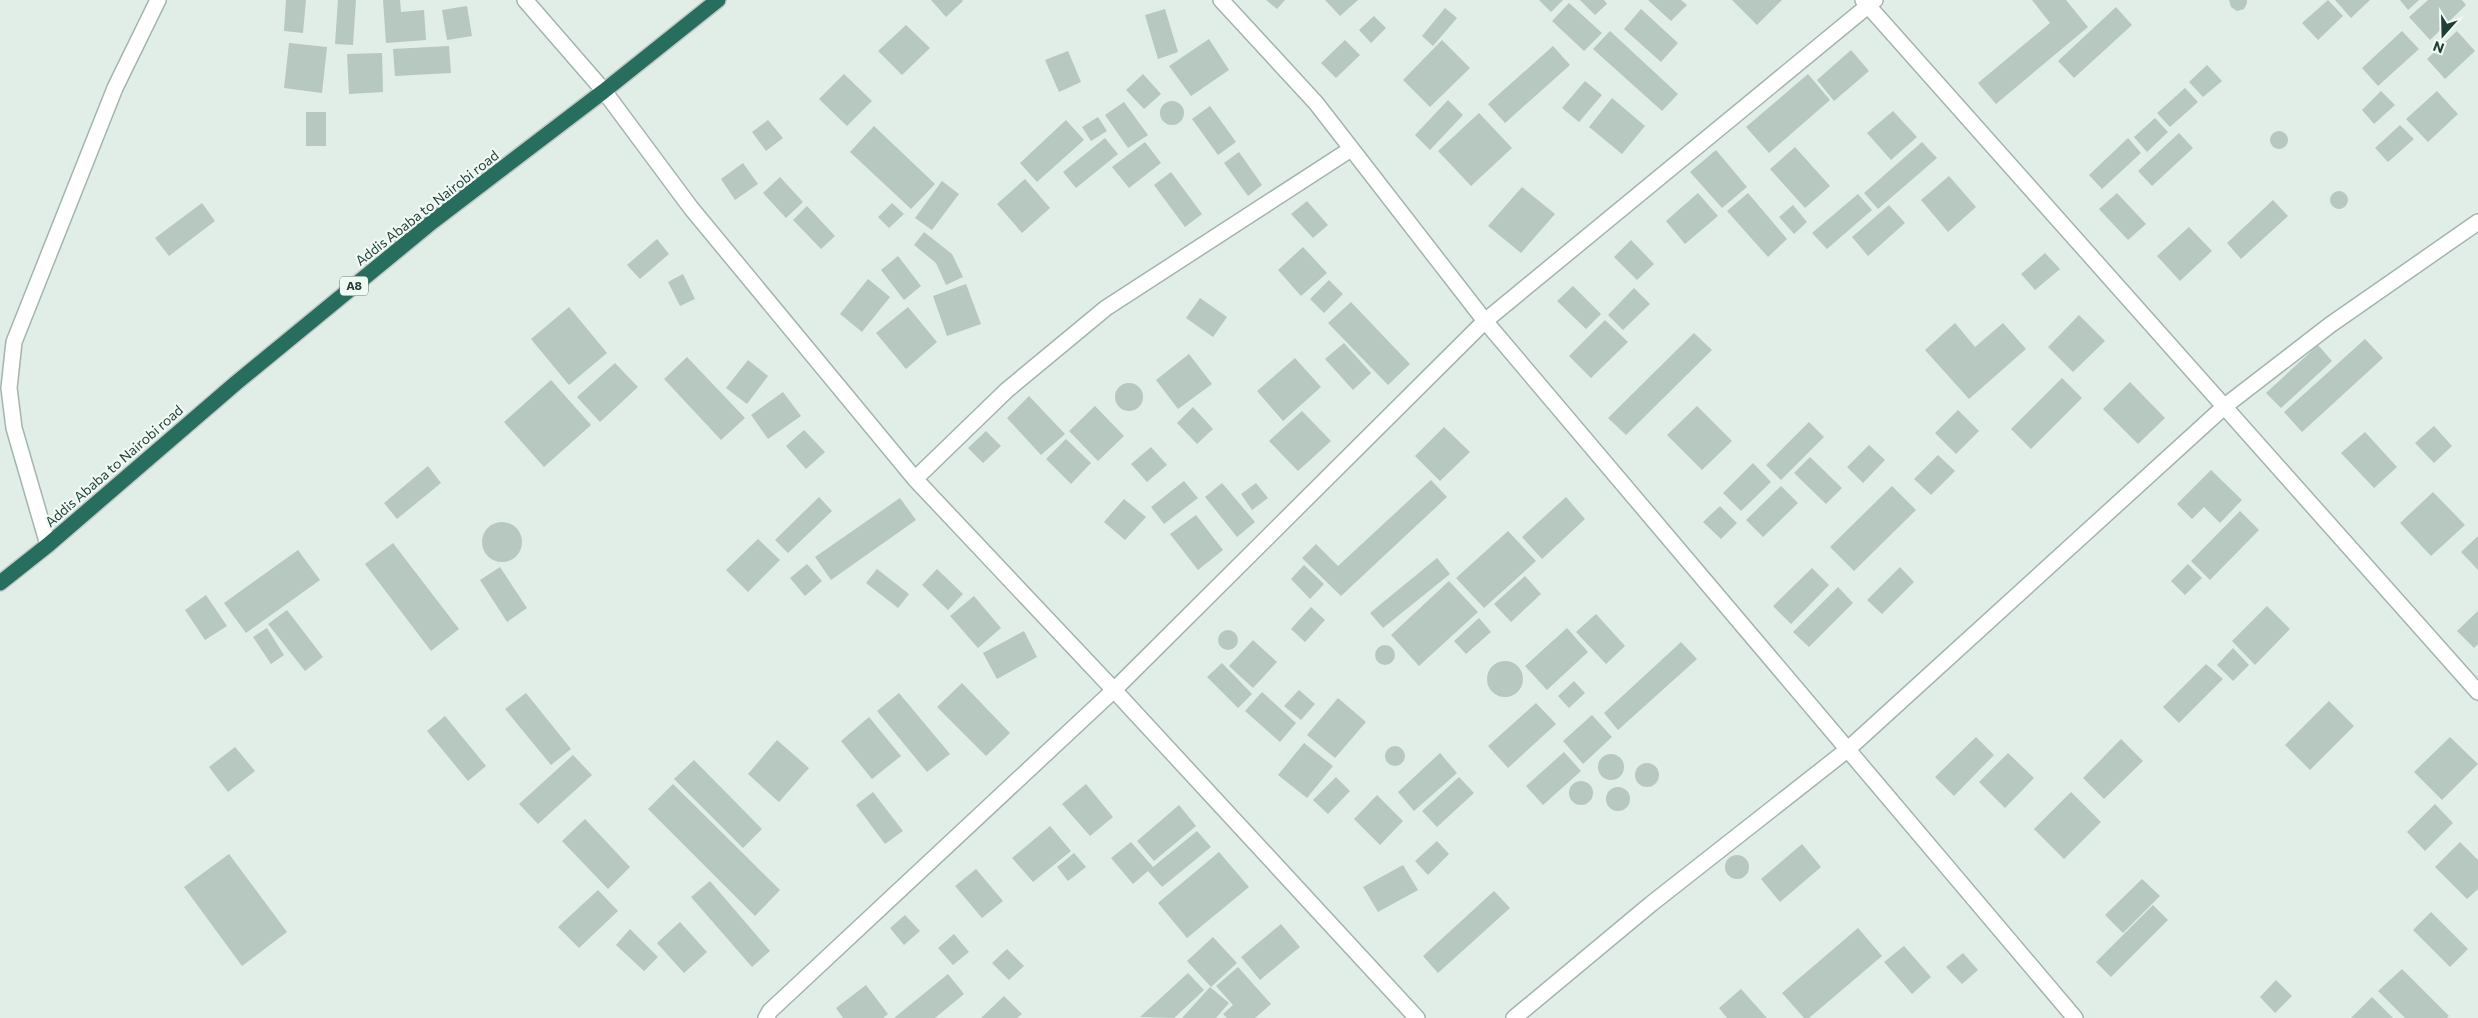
<svg xmlns="http://www.w3.org/2000/svg" width="2478" height="1018" font-family="Commissioner,sans-serif">
<rect width="100%" height="100%" fill="#e1ede7"/>
<path fill="#b6c8c0" d="M286,0H306L303,33L284,31Z
M338,0H356L353,45L335,44Z
M383,0H400L401,12L424,10L426,40L386,43Z
M931,0H962L963,1L946,17Z
M1266,0H1285L1277,9Z
M1325,0H1358L1340,16Z
M1539,0H1563L1551,12Z
M1580,0H1604L1607,4L1595,15Z
M1648,0H1681L1687,5L1671,21Z
M1732,0H1782L1757,25Z
M2032,0H2066L2088,27L1996,104L1978,83L2050,23Z
M2229,0H2247V3L2244,9L2237,11L2231,7Z
M2328,0L2343,16L2318,40L2302,23Z
M2335,0H2370L2351,18Z
M2400,0H2419L2408,10Z
M2428,0H2462L2466,5L2430,40L2409,17Z
M1569,3L1602,33L1584,51L1552,21Z
M467,6L472,36L447,40L442,10Z
M2116,7L2132,25L2074,78L2058,61Z
M1445,8L1457,18L1433,46L1422,36Z
M1165,9L1178,52L1158,59L1145,15Z
M1641,9L1678,43L1661,62L1624,29Z
M1374,16L1386,28L1371,43L1359,30Z
M906,25L930,48L902,75L878,51Z
M1610,31L1678,94L1662,111L1593,49Z
M2402,31L2419,49L2378,86L2362,68Z
M2457,31L2475,51L2445,79L2427,59Z
M1209,39L1229,70L1191,96L1169,66Z
M1345,40L1360,55L1336,78L1321,63Z
M1442,40L1470,68L1430,107L1403,80Z
M289,43L327,47L322,93L284,88Z
M449,46L451,73L395,76L393,49Z
M1553,46L1570,65L1505,123L1488,104Z
M1851,50L1869,71L1834,101L1817,80Z
M1068,51L1081,82L1059,92L1045,60Z
M382,53L383,92L349,94L347,54Z
M2207,65L2222,81L2203,97L2189,82Z
M844,74L872,101L847,126L819,99Z
M1143,74L1161,94L1144,109L1126,90Z
M1808,74L1830,100L1769,153L1746,127Z
M1585,81L1602,95L1579,122L1562,108Z
M2185,88L2198,102L2170,127L2157,113Z
M2381,91L2395,105L2374,124L2362,110Z
M2437,91L2458,114L2428,142L2406,119Z
M1612,98L1645,126L1622,154L1589,127Z
M1448,100L1463,115L1430,150L1415,135Z
M1160 113a12 12 0 1 1 24 0a12 12 0 1 1-24 0Z
M1124,102L1148,135L1128,148L1105,115Z
M1210,106L1236,142L1218,155L1192,119Z
M1893,111L1917,137L1891,160L1867,133Z
M306,112H326V146H306Z
M1479,113L1512,148L1471,186L1438,151Z
M1098,117L1107,131L1091,141L1082,127Z
M2155,118L2168,132L2147,152L2134,137Z
M768,120L783,138L766,151L752,132Z
M1066,120L1084,140L1037,182L1020,163Z
M2400,125L2414,139L2388,162L2375,148Z
M874,126L935,184L911,209L850,152Z
M2270 140a9 9 0 1 1 18 0a9 9 0 1 1-18 0Z
M2179,133L2193,148L2152,186L2138,171Z
M1105,138L1118,154L1076,188L1063,172Z
M2128,138L2141,153L2102,189L2089,175Z
M1145,142L1161,163L1129,188L1112,167Z
M1922,142L1937,158L1878,209L1864,193Z
M1795,147L1830,186L1805,208L1770,169Z
M1716,150L1747,187L1722,208L1690,172Z
M1239,152L1262,185L1248,196L1224,163Z
M743,163L758,184L735,200L721,179Z
M1171,172L1202,214L1185,227L1154,185Z
M1949,176L1976,207L1948,232L1921,200Z
M780,177L803,202L786,218L763,193Z
M1025,179L1050,208L1022,233L997,204Z
M942,181L959,194L932,230L915,218Z
M1522,187L1555,214L1521,253L1488,226Z
M2330 200a9 9 0 1 1 18 0a9 9 0 1 1-18 0Z
M1698,193L1718,216L1685,244L1666,221Z
M1748,193L1787,239L1768,257L1727,211Z
M2117,193L2146,224L2128,240L2099,209Z
M1858,194L1872,210L1827,249L1812,233Z
M2273,200L2288,216L2241,259L2227,243Z
M1307,201L1328,225L1313,238L1291,214Z
M202,203L215,221L169,256L155,238Z
M892,203L904,214L889,228L878,217Z
M1793,205L1807,222L1794,234L1779,217Z
M1889,205L1905,223L1868,256L1852,237Z
M807,206L835,236L821,249L793,220Z
M2189,227L2212,251L2180,281L2157,256Z
M924,232L952,254L963,277L946,285L936,263L914,245Z
M657,239L669,254L640,279L627,265Z
M1631,240L1654,264L1637,280L1614,257Z
M1303,247L1327,273L1301,296L1278,270Z
M2045,253L2060,269L2035,290L2021,274Z
M898,256L921,286L904,300L881,270Z
M683,274L695,299L680,306L668,282Z
M868,279L890,297L862,332L840,314Z
M1329,280L1343,294L1324,313L1310,299Z
M966,284L981,324L947,336L933,296Z
M1573,286L1601,314L1586,329L1557,301Z
M1634,288L1650,304L1623,330L1608,315Z
M1200,298L1227,317L1213,337L1186,318Z
M1351,302L1410,364L1388,385L1328,323Z
M569,307L607,353L569,385L531,339Z
M908,307L937,342L906,369L876,333Z
M2079,315L2105,341L2073,372L2048,347Z
M1605,320L1628,342L1591,378L1569,356Z
M1955,323L1975,347L2003,323L2026,349L1969,399L1925,350Z
M1694,333L1712,350L1626,435L1608,418Z
M2365,339L2383,358L2302,432L2284,412Z
M1344,343L1371,373L1353,390L1325,359Z
M2318,345L2332,361L2281,408L2266,393Z
M1189,354L1212,384L1178,409L1156,380Z
M687,357L745,418L721,440L664,379Z
M1295,358L1321,387L1283,421L1257,391Z
M748,360L768,376L747,404L726,388Z
M615,363L638,387L600,422L577,397Z
M2062,378L2082,398L2031,449L2011,429Z
M551,380L591,425L544,467L504,422Z
M2130,382L2165,418L2138,444L2103,409Z
M1115 397a14 14 0 1 1 28 0a14 14 0 1 1-28 0Z
M783,392L801,416L768,439L751,415Z
M1029,396L1065,434L1041,455L1007,418Z
M1095,406L1124,436L1098,461L1069,431Z
M1697,406L1732,441L1702,470L1667,435Z
M1193,407L1213,429L1197,444L1177,423Z
M1958,410L1979,431L1956,454L1935,433Z
M1302,411L1331,441L1298,471L1269,441Z
M1809,422L1824,437L1781,480L1766,465Z
M2434,426L2452,446L2434,463L2415,443Z
M1444,427L1470,452L1440,481L1415,456Z
M804,430L825,452L806,469L786,446Z
M986,431L1001,446L983,463L968,448Z
M2365,432L2397,467L2374,488L2341,453Z
M1066,439L1091,463L1071,484L1046,459Z
M1869,445L1885,460L1863,483L1847,467Z
M1151,447L1167,465L1147,482L1131,464Z
M1938,455L1955,471L1931,495L1914,479Z
M1810,457L1842,488L1826,504L1794,473Z
M1753,463L1771,482L1741,511L1723,493Z
M428,466L441,483L397,519L384,503Z
M2211,470L2242,500L2220,523L2204,507L2192,519L2177,504Z
M1431,480L1447,497L1341,596L1302,558L1316,544L1338,566Z
M1184,481L1198,498L1164,524L1151,507Z
M1222,483L1255,522L1237,537L1205,497Z
M1256,483L1268,498L1252,510L1241,494Z
M1781,486L1798,503L1763,537L1746,520Z
M1892,486L1916,510L1854,571L1830,547Z
M2433,492L2465,525L2431,556L2400,523Z
M819,497L832,511L788,553L775,540Z
M1566,497L1585,519L1542,559L1522,537Z
M900,498L916,520L831,580L815,557Z
M1124,499L1146,517L1125,540L1104,522Z
M1720,506L1737,523L1721,539L1703,522Z
M2240,511L2259,530L2210,580L2191,561Z
M1196,515L1223,550L1198,570L1170,534Z
M482 542a20 20 0 1 1 40 0a20 20 0 1 1-40 0Z
M1508,531L1536,561L1484,608L1456,578Z
M2478,536V570L2461,552Z
M758,539L780,560L748,592L726,570Z
M393,543L459,629L431,651L365,564Z
M298,550L320,580L246,633L224,603Z
M1437,558L1450,574L1383,628L1370,613Z
M807,564L822,581L805,596L790,578Z
M2188,564L2202,578L2185,595L2171,581Z
M1304,565L1324,584L1310,599L1291,579Z
M500,567L527,608L507,622L480,580Z
M1900,567L1914,582L1882,614L1867,600Z
M1812,568L1829,585L1791,624L1773,606Z
M877,569L909,594L898,608L866,583Z
M937,569L963,594L948,610L922,585Z
M1525,576L1541,594L1511,622L1494,604Z
M1449,581L1478,612L1419,666L1391,635Z
M1838,587L1853,603L1809,647L1793,632Z
M206,595L227,626L205,640L185,610Z
M974,596L1001,628L978,648L950,616Z
M2267,606L2290,629L2255,665L2232,641Z
M1311,607L1325,620L1305,642L1291,629Z
M287,610L323,657L305,671L268,624Z
M2478,611V644L2474,648L2457,631Z
M1596,614L1625,646L1606,664L1576,632Z
M1479,618L1491,632L1466,654L1454,641Z
M267,628L284,655L271,664L253,637Z
M1567,628L1588,652L1547,690L1525,666Z
M1218 640a10 10 0 1 1 20 0a10 10 0 1 1-20 0Z
M1024,631L1037,657L997,679L983,653Z
M1253,640L1277,662L1253,688L1229,666Z
M1681,642L1697,659L1618,730L1604,713Z
M1375 655a10 10 0 1 1 20 0a10 10 0 1 1-20 0Z
M2233,648L2249,665L2233,681L2217,665Z
M1487 679a18 18 0 1 1 36 0a18 18 0 1 1-36 0Z
M1222,663L1252,694L1238,708L1207,677Z
M2206,664L2223,679L2179,723L2163,707Z
M1574,681L1585,693L1569,708L1558,696Z
M962,683L1010,733L986,756L937,707Z
M1299,690L1315,704L1301,720L1284,706Z
M1262,692L1296,723L1280,742L1245,711Z
M526,693L571,749L551,765L505,709Z
M899,693L950,754L927,772L877,711Z
M1338,698L1366,722L1335,758L1307,735Z
M2329,701L2354,726L2310,770L2285,745Z
M1536,703L1556,724L1508,768L1488,746Z
M1592,715L1612,737L1583,764L1563,741Z
M445,716L486,766L468,781L427,731Z
M869,717L901,756L872,779L841,741Z
M1976,737L1994,755L1954,796L1935,777Z
M2450,737L2478,764L2442,800L2414,772Z
M2121,739L2143,761L2104,799L2083,778Z
M777,740L809,768L779,802L748,774Z
M1304,743L1333,766L1307,798L1278,775Z
M1385 756a10 10 0 1 1 20 0a10 10 0 1 1-20 0Z
M235,747L255,771L228,792L209,767Z
M1564,752L1581,771L1543,805L1526,786Z
M1440,753L1457,773L1414,811L1398,792Z
M2008,753L2034,778L2005,808L1979,782Z
M1598 767a13 13 0 1 1 26 0a13 13 0 1 1-26 0Z
M573,755L592,775L538,824L519,804Z
M694,760L762,829L743,848L674,779Z
M1635 775a12 12 0 1 1 24 0a12 12 0 1 1-24 0Z
M1336,777L1350,791L1328,814L1313,800Z
M1459,777L1474,793L1437,827L1422,811Z
M1569 793a12 12 0 1 1 24 0a12 12 0 1 1-24 0Z
M673,784L780,890L755,916L648,809Z
M1086,784L1113,817L1090,836L1062,804Z
M1606 799a12 12 0 1 1 24 0a12 12 0 1 1-24 0Z
M873,792L903,831L885,844L856,805Z
M2071,792L2101,822L2064,859L2034,829Z
M1377,795L1403,821L1380,845L1354,819Z
M2435,804L2453,823L2425,851L2407,832Z
M1179,805L1196,826L1154,861L1137,841Z
M585,819L630,867L608,889L562,841Z
M1050,826L1071,851L1033,882L1012,858Z
M1197,831L1211,847L1162,887L1148,871L1133,884L1111,858L1131,842L1153,867Z
M1437,841L1449,854L1428,875L1415,861Z
M2460,842L2478,860V889L2467,899L2435,867Z
M1802,844L1821,867L1780,902L1761,879Z
M1219,852L1249,887L1187,938L1158,903Z
M1074,853L1086,867L1068,881L1057,867Z
M229,854L287,932L242,966L184,887Z
M1725 867a12 12 0 1 1 24 0a12 12 0 1 1-24 0Z
M1403,865L1418,890L1378,912L1363,887Z
M976,869L1003,901L982,918L955,886Z
M2142,879L2160,896L2123,933L2105,915Z
M710,881L770,951L752,967L691,897Z
M598,890L618,911L579,948L558,927Z
M1494,891L1510,908L1438,973L1423,956Z
M2153,905L2168,920L2111,977L2096,962Z
M2431,912L2468,949L2450,967L2413,930Z
M905,915L920,931L904,945L890,928Z
M680,922L707,952L684,973L657,943Z
M1281,924L1300,947L1260,980L1241,957Z
M1858,928L1882,956L1809,1018H1804L1782,993Z
M630,929L658,957L644,971L616,945Z
M954,934L969,952L953,965L938,948Z
M1213,937L1237,963L1211,987L1187,961Z
M1904,946L1931,977L1912,994L1884,962Z
M1007,949L1024,966L1009,980L992,963Z
M1963,953L1978,970L1962,984L1946,967Z
M1238,967L1271,1004L1255,1018H1227L1223,1014L1233,1005L1216,986Z
M2402,969L2449,1016L2447,1018H2405L2378,991Z
M1188,973L1204,990L1174,1018L1140,1017Z
M948,974L964,994L935,1018H894Z
M2276,980L2292,996L2275,1013L2260,997Z
M866,985L888,1014L883,1018H843L836,1008Z
M1210,987L1229,1003L1216,1018H1182Z
M1741,989L1767,1018H1727L1719,1008Z
M1004,996L1022,1014L1017,1018H981Z
M2372,997L2393,1018H2351Z"/>
<g fill="none" stroke-linecap="round" stroke-linejoin="round">
<defs>
<path id="minor" d="M525,0L604,91L691,208L915,479L1114,690L1417,1018
M1221,0L1316,103L1485,321L2075,1018
M1863,0L2478,692
M915,479L1007,390L1106,308L1351,149
M48,545L14,428L9,388L14,342L115,88L158,0
M766,1018L770,1011L1114,690L1485,321L1875,0
M1514,1018L1651,904L1847,750L2225,406L2330,325L2478,222"/>
<path id="highway" d="M0,583L48,545L236,383L432,222L604,91L718,0"/>
</defs>
<use href="#minor" stroke="#a3b5ae" stroke-width="18"/>
<use href="#highway" stroke="#c0c9c7" stroke-width="18"/>
<use href="#minor" stroke="#fff" stroke-width="15"/>
<use href="#highway" stroke="#286e5f" stroke-width="15"/>
</g>
<g text-anchor="middle" stroke-width="4.5" stroke-linejoin="round" paint-order="stroke">
<rect fill="#f1f9f5" stroke="#5e776f" stroke-width="1" x="340" y="276.5" width="28" height="19" rx="4"/>
<g font-size="12" font-weight="bold" fill="#1f3f36">
<text x="354" y="290">A8</text>
</g>
<g font-size="14" fill="#1f3f36" stroke="#f1f9f5">
<text transform="translate(427 208) rotate(-38)" y="5">Addis Ababa to Nairobi road</text>
<text transform="translate(114 466) rotate(-41)" y="5">Addis Ababa to Nairobi road</text>
</g>
</g>
<g transform="translate(2443 35) rotate(200)" stroke="#f1f9f5" stroke-width="4" paint-order="stroke">
<path d="M0-4L9 19L0 12L-9 19Z" fill="#1f3f36"/>
<text y="-8" font-size="14" font-weight="bold" text-anchor="middle" fill="#1f3f36">N</text>
</g>
</svg>
